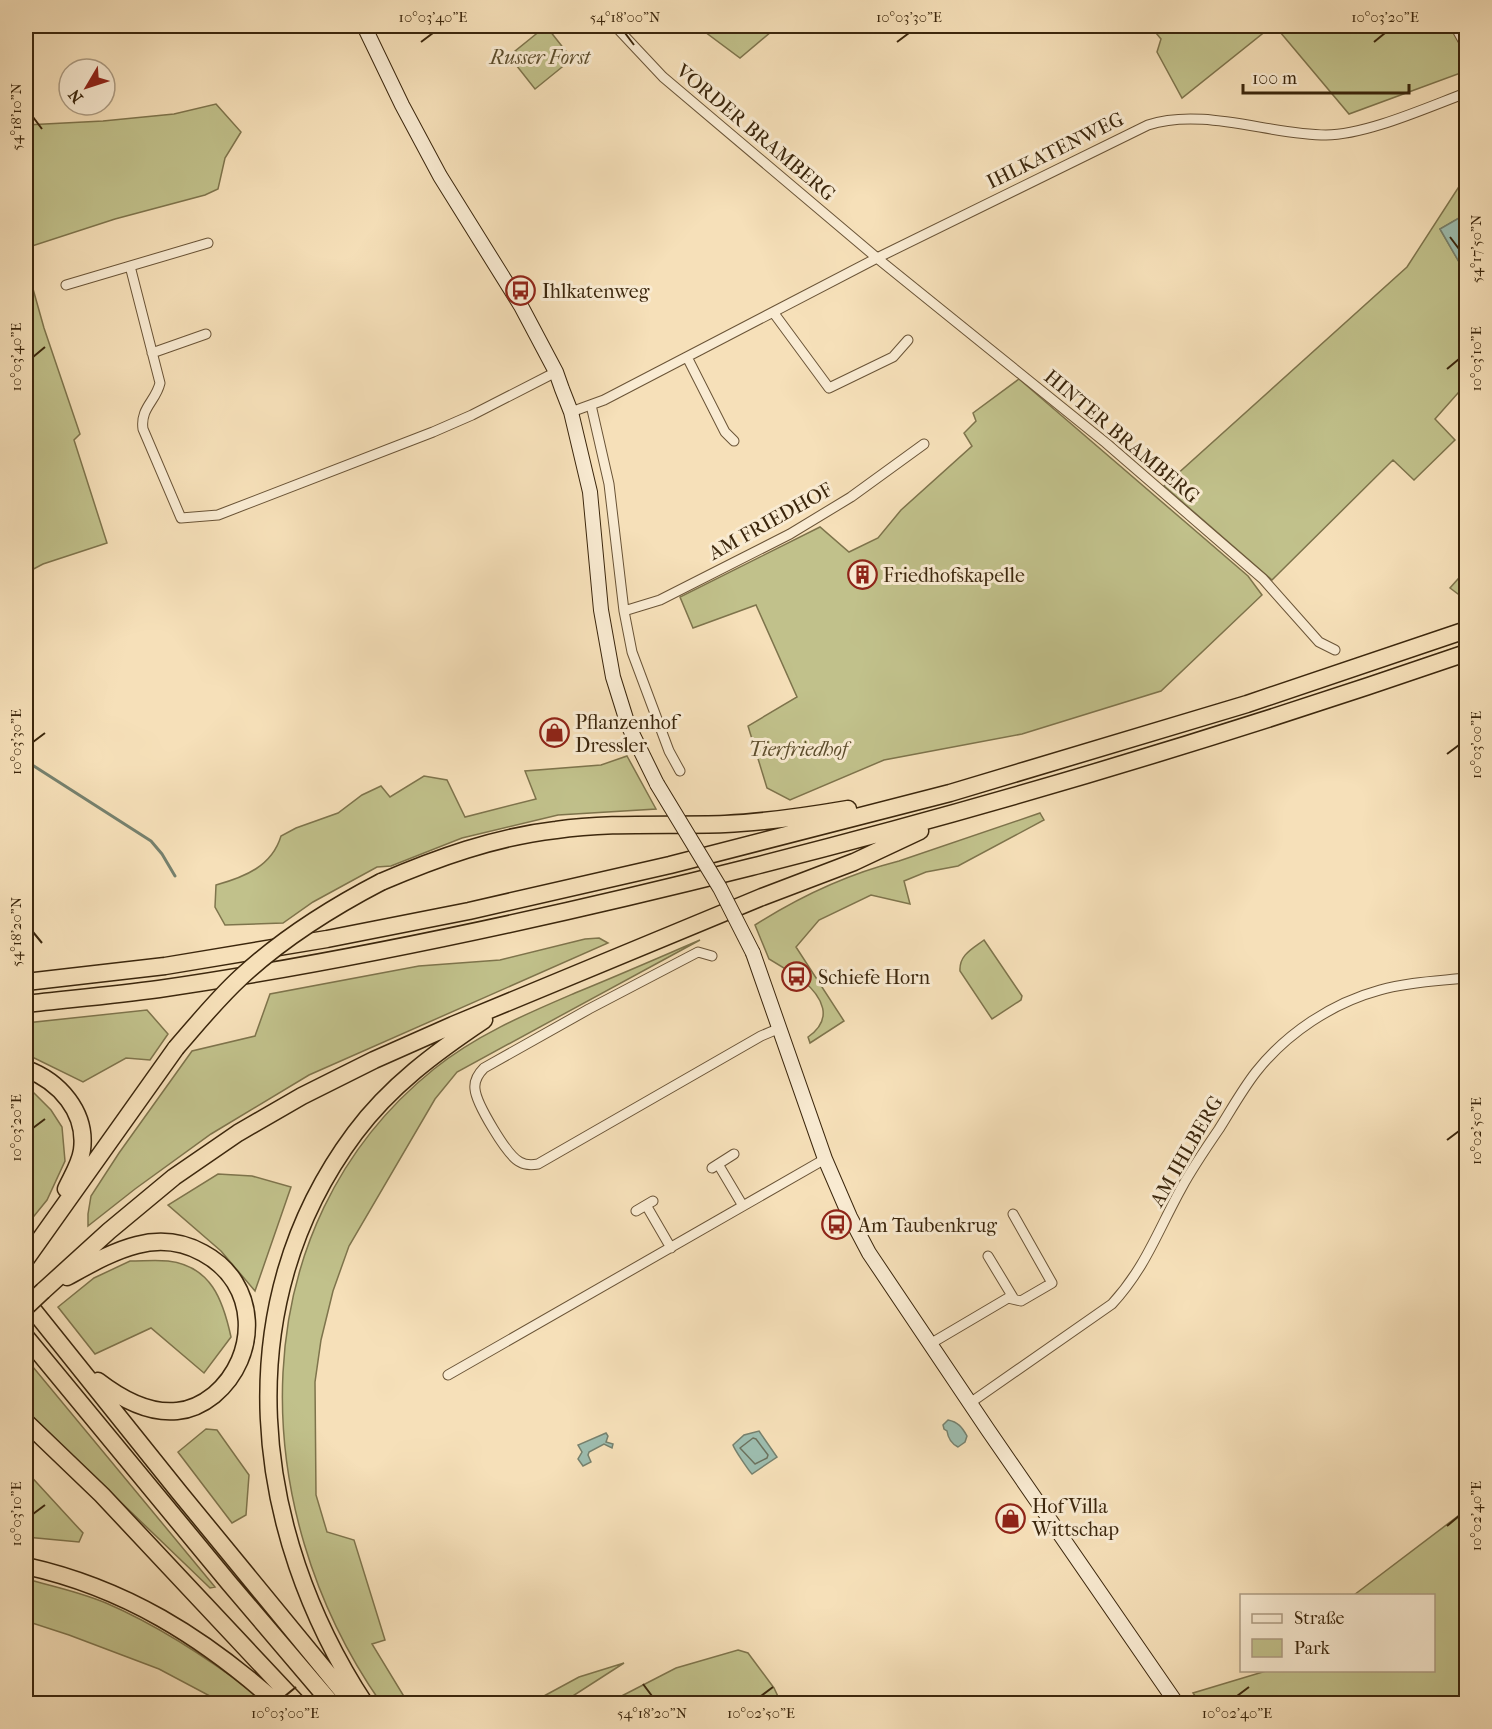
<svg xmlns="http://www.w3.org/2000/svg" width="1492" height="1729" font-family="'IM FELL French Canon',serif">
<rect width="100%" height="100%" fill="#f6e0b9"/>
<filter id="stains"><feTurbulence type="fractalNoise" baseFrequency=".00333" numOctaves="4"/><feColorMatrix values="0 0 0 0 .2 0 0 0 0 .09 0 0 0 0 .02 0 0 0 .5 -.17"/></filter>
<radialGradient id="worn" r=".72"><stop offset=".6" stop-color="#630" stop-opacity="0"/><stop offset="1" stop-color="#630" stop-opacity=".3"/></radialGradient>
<path fill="#c1c18b" stroke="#7e744c" stroke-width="1.5" d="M546,26L572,59L535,89L509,56Z
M697,26H778L740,58Z
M1162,26H1272L1182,98L1157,52L1161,39L1156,33Z
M1275,26H1466V71L1349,114Z
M216,104L241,132L225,158L218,189L205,195L115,219L26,248V125L103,121L174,114Z
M1466,180V214L1440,229L1466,274V384L1435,419L1455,440L1414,480L1393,460L1272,580L1164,486L1407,267L1460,185Z
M26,264L44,328L80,434L74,440L107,543L43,564L26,573Z
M1019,379L1248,576L1262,595L1161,691L1022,734L884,760L790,800L767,788L748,726L797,697L756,605L693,628L680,597L820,527L849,552L878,538L901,510L972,446L964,433L976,421L973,413Z
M1466,570V600L1450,588Z
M627,756L656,809L558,815L462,838L391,866L377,867L313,902L283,923L225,925L215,907L216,885C245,877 272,866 281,836L296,828L338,813L362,795L381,786L390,797L424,776L447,780L465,817L536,799L525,771L601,765Z
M1040,813L1044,820L958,866L926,872L904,881L910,904L871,895L819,920L796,947L844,1021L810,1043L808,1037C834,1019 823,997 802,980L804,976L795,969L792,973L769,959L755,925C799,897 848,874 899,861Z
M599,938L608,943L309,1075L211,1134L135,1189L88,1226V1214L91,1196L119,1153L192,1051L255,1036L270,994L419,966L500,960L585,939Z
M700,940L457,1072L435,1099L349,1246L333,1291L321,1340L315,1382L316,1495L327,1532L354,1540L385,1640L372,1644L408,1703H381C245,1509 238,1227 434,1069C476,1035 526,1014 575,993C617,976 658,958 700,940Z
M984,940L1022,996L1021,1000L992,1019L960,971C959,955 972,949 984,940Z
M147,1010L168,1034L150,1060L126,1058L83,1082L26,1054V1023Z
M26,1093H34L51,1110L62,1127L65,1161L47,1200L26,1226Z
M218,1174L252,1176L291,1187L255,1291L221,1251L168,1205Z
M130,1261C143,1261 156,1260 168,1261C211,1266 223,1300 231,1337L204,1373L151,1328L95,1354L58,1307L94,1278Z
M26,1361L33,1367L215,1587L210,1588L26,1411Z
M206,1429L217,1430L249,1475L246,1515L232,1523L178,1452Z
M26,1471L83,1533L79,1542L26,1537Z
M1466,1510V1703H1200L1193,1693L1266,1671L1434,1670V1596L1354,1595Z
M26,1579C52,1586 80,1592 106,1603C164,1628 217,1664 267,1703H223L159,1669L69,1635L26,1621Z
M738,1650L748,1653L774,1688L781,1703H608L676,1668Z
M624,1663L562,1703H531L579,1677Z"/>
<path fill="#9dbdaf" stroke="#76816e" stroke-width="1.5" d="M1466,214V274L1440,229Z
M948,1420C958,1422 962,1427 967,1436L965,1442L958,1447C952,1444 948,1438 947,1431L944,1429L943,1425Z
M759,1431L777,1457L752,1474C749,1471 734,1449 733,1445L744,1435Z
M606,1433L608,1436L606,1442L613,1444L612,1448L604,1444L589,1452L588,1455L591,1462L583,1466L578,1459L582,1452L578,1445Z"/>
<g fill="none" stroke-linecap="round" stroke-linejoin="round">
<path stroke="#6c725e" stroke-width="1.5" d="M753,1438L756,1439L768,1455L767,1458L755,1464L740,1448Z"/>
<path stroke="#76816e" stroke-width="3" d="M26,761L151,841L162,854L175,876"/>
<defs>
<path id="street" d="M1455,26L1466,46
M617,28L663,77L877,258L1106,443L1263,579L1319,642L1335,650
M130,266L160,383C156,401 140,408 143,429L181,518L218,515L433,432L472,415L556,372
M66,285L208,243
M773,312L829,388L893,357L908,340
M152,353L206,334
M687,357L725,432L734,441
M591,405L609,484L624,611L632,652L669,751L680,771
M571,412L604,400L877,258L1148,125C1203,107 1270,135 1326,135C1366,135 1428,107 1466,93
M624,611L660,600L790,534L851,497L924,444
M712,956L698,952L589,1009L484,1068C478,1074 474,1081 475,1089C476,1103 507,1156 520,1162C525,1165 532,1165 538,1164L761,1036L780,1028
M718,1164L743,1206
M712,1168L734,1154
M646,1205L671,1248
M636,1211L653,1201
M988,1256L1014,1299
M930,1344L1008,1298L1021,1301L1052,1283L1013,1214
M448,1375L825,1159
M970,1403L1112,1304C1146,1267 1158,1230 1182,1187C1193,1167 1206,1148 1219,1129C1231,1110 1242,1090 1256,1072C1287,1033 1332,1003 1380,990C1408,982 1438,981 1466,978"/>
<path id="secondary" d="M364,26L402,105L440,176L521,306L556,372L562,389L571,412L590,492L601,610L613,677L628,725L657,784
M753,953L825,1159L850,1217L869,1253L988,1430L1177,1704"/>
<path id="highway" d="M381,882C437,858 495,837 556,830C612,822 669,826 725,824C767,822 807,816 848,809
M26,982L165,966L327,939L469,911L670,865L950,793L1247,704L1466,630
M26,1004C70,999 115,995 159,989C358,960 556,916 751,867C993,806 1231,734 1466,653
M26,1069C59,1081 87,1112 82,1150C80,1164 72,1176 66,1189
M26,1259L176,1048
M67,1277C89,1265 113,1251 137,1245C160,1239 183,1242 203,1253C259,1283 260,1356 214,1395C204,1403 190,1410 177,1411C148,1414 120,1398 98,1381
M43,1291L109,1231L174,1177L238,1133L302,1096L374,1060L453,1025L762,897L854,862L920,831
M26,1301L179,1492L353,1704
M26,1337L229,1583L332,1704
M26,1422L102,1495L298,1704
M26,1566C125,1588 203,1637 278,1704
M365,1704C251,1530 226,1306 355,1133C390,1086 436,1052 484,1020"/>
</defs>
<use href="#street" stroke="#6a5437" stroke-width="11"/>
<use href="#secondary" stroke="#3b260c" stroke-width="16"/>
<use href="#highway" stroke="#3b260c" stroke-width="19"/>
<use href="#street" stroke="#f9ebd2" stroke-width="9"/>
<use href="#secondary" stroke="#f9ebd2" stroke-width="14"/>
<use href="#highway" stroke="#f6e0b9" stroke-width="16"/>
<defs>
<path id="secondary-bridge" d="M657,784L720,888L753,953"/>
<path id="highway-bridge" d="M176,1048C197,1024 217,999 241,977C283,938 331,908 381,882
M26,1307L43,1291"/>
</defs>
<use href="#secondary-bridge" stroke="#3b260c" stroke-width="16" stroke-linecap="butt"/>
<use href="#highway-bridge" stroke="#3b260c" stroke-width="19" stroke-linecap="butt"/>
<use href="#secondary-bridge" stroke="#f9ebd2" stroke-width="14"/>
<use href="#highway-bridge" stroke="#f6e0b9" stroke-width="16"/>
</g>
<path fill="none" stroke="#3b260c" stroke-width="2" d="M625,33L634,45M421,42L433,33M897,42L909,33M1374,42L1385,33M33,117L42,129M1450,237L1459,249M33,357L45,347M1447,369L1459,359M33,742L45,733M1447,754L1459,745M33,932L42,943M33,1128L45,1119M1447,1140L1459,1131M33,1514L45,1505M1447,1526L1459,1516M643,1684L652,1696M285,1696L296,1687M761,1696L773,1687M1237,1696L1249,1687"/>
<defs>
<symbol id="bus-ring" viewBox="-11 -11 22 22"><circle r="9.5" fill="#f9ebd2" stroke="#8f2418" stroke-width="1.5"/><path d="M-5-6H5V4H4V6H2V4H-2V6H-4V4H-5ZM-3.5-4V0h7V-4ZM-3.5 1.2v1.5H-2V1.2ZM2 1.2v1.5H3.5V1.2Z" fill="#8f2418"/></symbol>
<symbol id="building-ring" viewBox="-11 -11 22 22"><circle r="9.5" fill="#f9ebd2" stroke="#8f2418" stroke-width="1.5"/><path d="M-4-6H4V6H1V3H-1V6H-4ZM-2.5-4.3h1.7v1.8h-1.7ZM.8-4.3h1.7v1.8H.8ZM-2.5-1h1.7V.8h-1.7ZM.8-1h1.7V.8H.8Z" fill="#8f2418"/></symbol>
<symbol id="shop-ring" viewBox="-11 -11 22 22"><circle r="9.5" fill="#f9ebd2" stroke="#8f2418" stroke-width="1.5"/><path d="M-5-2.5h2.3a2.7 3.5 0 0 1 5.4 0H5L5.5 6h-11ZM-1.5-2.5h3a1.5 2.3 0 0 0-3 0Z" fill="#8f2418"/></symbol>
</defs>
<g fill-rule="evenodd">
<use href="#bus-ring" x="504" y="274" width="33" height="33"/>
<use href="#building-ring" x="846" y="558" width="33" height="33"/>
<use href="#shop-ring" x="538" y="716" width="33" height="33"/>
<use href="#bus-ring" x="780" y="960" width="33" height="33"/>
<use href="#bus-ring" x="820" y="1208" width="33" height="33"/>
<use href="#shop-ring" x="994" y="1502" width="33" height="33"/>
</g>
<g text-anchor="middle" stroke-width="6" stroke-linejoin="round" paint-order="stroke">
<g font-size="20" font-style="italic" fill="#5c4d2c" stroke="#f9ebd2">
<text x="540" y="64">Russer Forst</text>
<text x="798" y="756">Tierfriedhof</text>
</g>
<g font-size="20" fill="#3b260c" stroke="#f9ebd2">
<text transform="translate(756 132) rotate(40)" y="7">VORDER BRAMBERG</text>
<text transform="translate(1055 150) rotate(-26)" y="7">IHLKATENWEG</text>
<text transform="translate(1122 436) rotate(40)" y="7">HINTER BRAMBERG</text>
<text transform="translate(770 521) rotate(-29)" y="7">AM FRIEDHOF</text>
<text transform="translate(1186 1151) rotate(-60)" y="7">AM IHLBERG</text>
</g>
<g font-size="20" fill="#3b260c" stroke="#f9ebd2" text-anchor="start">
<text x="542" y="298">Ihlkatenweg</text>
<text x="883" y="582">Friedhofskapelle</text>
<text x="575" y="729">Pflanzenhof<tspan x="575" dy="23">Dressler</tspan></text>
<text x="818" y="984">Schiefe Horn</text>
<text x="858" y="1232">Am Taubenkrug</text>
<text x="1032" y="1513">Hof Villa<tspan x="1032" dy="23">Wittschap</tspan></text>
</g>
</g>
<rect width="1492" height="1729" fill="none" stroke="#f6e0b9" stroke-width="66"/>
<rect x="1240" y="1594" width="195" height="78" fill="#f9ebd2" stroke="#ad9c83" stroke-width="1.5"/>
<rect x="1252" y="1614" width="30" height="9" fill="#f9ebd2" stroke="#ad9c83" stroke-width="1.5"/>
<text x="1294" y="1624" font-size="18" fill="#3b260c">Straße</text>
<rect x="1252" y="1639" width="30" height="18" fill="#c1c18b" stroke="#ad9c83" stroke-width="1.5"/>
<text x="1294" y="1654" font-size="18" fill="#3b260c">Park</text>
<g transform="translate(87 87) rotate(231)"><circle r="28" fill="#f9ebd2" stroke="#ad9c83" stroke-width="1.5"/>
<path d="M0-4.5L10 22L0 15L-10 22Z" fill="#8f2418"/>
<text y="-9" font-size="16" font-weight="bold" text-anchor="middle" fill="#3b260c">N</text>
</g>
<path d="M1243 84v9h166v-9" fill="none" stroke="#3b260c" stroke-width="3"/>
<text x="1252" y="84" font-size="18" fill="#3b260c" stroke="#f9ebd2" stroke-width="4.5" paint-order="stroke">100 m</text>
<rect x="33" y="33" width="1426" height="1663" fill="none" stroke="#3b260c" stroke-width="2"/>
<g font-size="15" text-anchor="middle" fill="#3b260c">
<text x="433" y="22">10°03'40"E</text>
<text x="625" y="22">54°18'00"N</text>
<text x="909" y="22">10°03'30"E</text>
<text x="1385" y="22">10°03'20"E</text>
<text transform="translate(16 117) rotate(-90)" y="5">54°18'10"N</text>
<text transform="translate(1476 249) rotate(-90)" y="5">54°17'50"N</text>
<text transform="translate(16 357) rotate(-90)" y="5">10°03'40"E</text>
<text transform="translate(1476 359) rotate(-90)" y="5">10°03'10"E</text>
<text transform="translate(16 742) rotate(-90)" y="5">10°03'30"E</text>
<text transform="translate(1476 745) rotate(-90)" y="5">10°03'00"E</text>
<text transform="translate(16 932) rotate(-90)" y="5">54°18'20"N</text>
<text transform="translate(16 1128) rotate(-90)" y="5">10°03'20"E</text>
<text transform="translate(1476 1131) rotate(-90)" y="5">10°02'50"E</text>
<text transform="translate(16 1514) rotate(-90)" y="5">10°03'10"E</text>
<text transform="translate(1476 1516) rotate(-90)" y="5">10°02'40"E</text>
<text x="285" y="1718">10°03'00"E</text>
<text x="652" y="1718">54°18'20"N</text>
<text x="761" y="1718">10°02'50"E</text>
<text x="1237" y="1718">10°02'40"E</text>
</g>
<rect width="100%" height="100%" filter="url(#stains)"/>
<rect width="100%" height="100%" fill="url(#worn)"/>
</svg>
